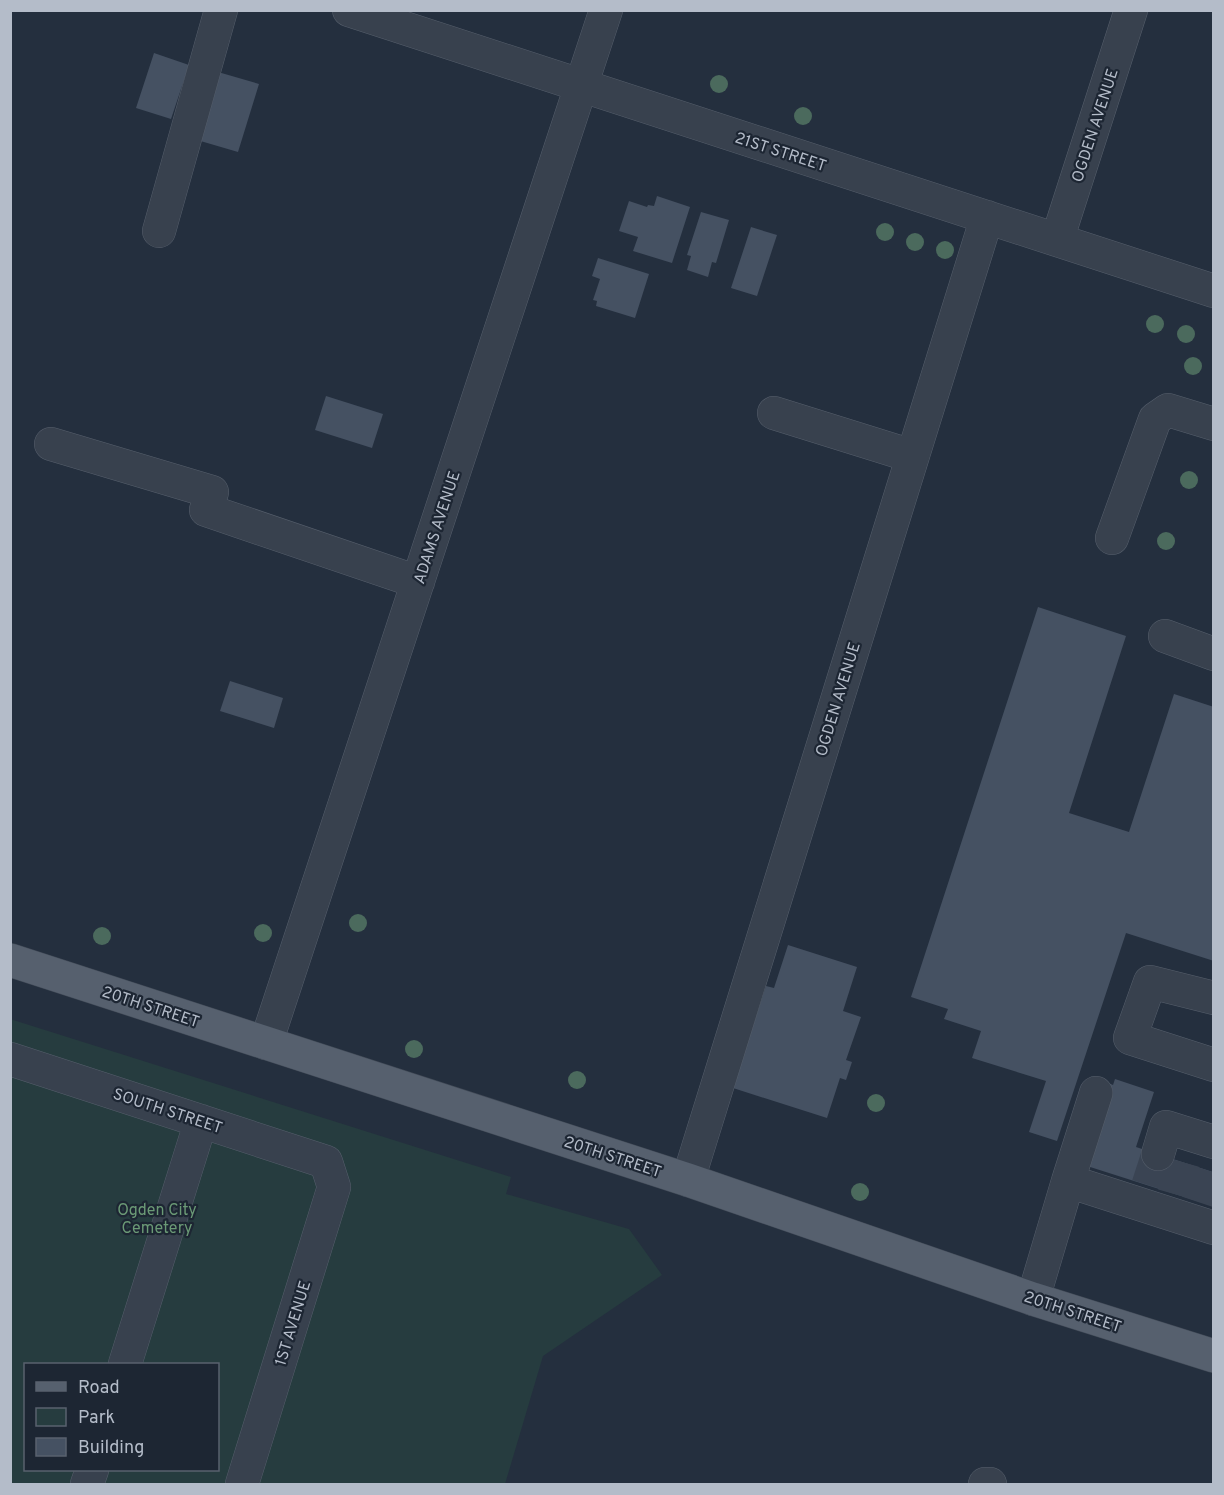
<svg xmlns="http://www.w3.org/2000/svg" width="1224" height="1495" font-family="Overpass,sans-serif">
<rect width="100%" height="100%" fill="#242f3e"/>
<path fill="#263c3f" fill-rule="evenodd" d="M10,1019L511,1177L506,1194L629,1229L662,1275L543,1356L505,1484H11ZM26,1364H218V1470H26Z"/>
<path fill="#455162" d="M154,53L189,65L171,119L136,108Z
M218,72L259,84L238,152L197,140Z
M657,196L690,207L672,263L633,251L638,237L619,231L629,201L647,207L648,205L654,206Z
M701,212L729,220L716,263L712,262L708,277L687,270L691,256L687,255Z
M751,227L777,235L757,296L731,288Z
M598,258L649,274L635,318L596,306L597,301L593,300L600,279L592,276Z
M326,396L383,414L372,448L315,430Z
M1038,607L1126,636L1069,813L1129,832L1174,694L1214,707V961L1126,933L1057,1141L1029,1132L1046,1081L972,1058L981,1031L944,1019L948,1009L911,997Z
M230,681L283,698L274,728L220,711Z
M788,945L857,967L843,1011L861,1017L846,1060L852,1062L846,1080L840,1078L827,1118L733,1088L766,986L774,988Z
M1115,1079L1154,1092L1136,1147L1213,1172L1203,1203L1087,1166L1104,1081L1113,1085Z"/>
<g fill="none" stroke-linecap="round" stroke-linejoin="round">
<path stroke="#3a4453" stroke-width="33" stroke-dasharray="33 16" stroke-linecap="butt" d="M1148,1185L1158,1154
M1174,1194L1183,1162
M1198,1202L1209,1169"/>
<defs>
<path id="minor" d="M349,10L1214,291
M159,231L221,10
M1057,240L1131,10
M774,413L912,456
M51,444L212,492L206,510L418,582
M1112,538L1155,419L1168,410L1214,424
M1165,636L1214,654
M1214,998L1150,982L1130,1038L1214,1065
M266,1043L606,10
M10,1059L326,1162L334,1187L242,1484
M1158,1154L1166,1127L1214,1142
M688,1180L987,217
M1068,1181L1096,1093
M1033,1299L1068,1181L1214,1228
M125,1364L201,1121
M87,1484L92,1470
M985,1484H990"/>
<path id="major" d="M10,960L688,1180L1033,1299L1214,1356"/>
</defs>
<use href="#minor" stroke="#565f6c" stroke-width="34"/>
<use href="#major" stroke="#414a57" stroke-width="34"/>
<use href="#minor" stroke="#38414e" stroke-width="33"/>
<use href="#major" stroke="#56606e" stroke-width="33"/>
</g>
<g fill="#4b6a5d">
<circle cx="719" cy="84" r="9"/>
<circle cx="803" cy="116" r="9"/>
<circle cx="885" cy="232" r="9"/>
<circle cx="915" cy="242" r="9"/>
<circle cx="945" cy="250" r="9"/>
<circle cx="1155" cy="324" r="9"/>
<circle cx="1186" cy="334" r="9"/>
<circle cx="1193" cy="366" r="9"/>
<circle cx="1189" cy="480" r="9"/>
<circle cx="1166" cy="541" r="9"/>
<circle cx="358" cy="923" r="9"/>
<circle cx="263" cy="933" r="9"/>
<circle cx="102" cy="936" r="9"/>
<circle cx="414" cy="1049" r="9"/>
<circle cx="577" cy="1080" r="9"/>
<circle cx="876" cy="1103" r="9"/>
<circle cx="860" cy="1192" r="9"/>
</g>
<g text-anchor="middle" stroke-width="4.5" stroke-linejoin="round" paint-order="stroke">
<g font-size="16" fill="#b4bcc9" stroke="#1d2633">
<text transform="translate(1094 125) rotate(-72)" y="6">OGDEN AVENUE</text>
<text transform="translate(781 151) rotate(18)" y="6">21ST STREET</text>
<text transform="translate(436 527) rotate(-72)" y="6">ADAMS AVENUE</text>
<text transform="translate(837 699) rotate(-73)" y="6">OGDEN AVENUE</text>
<text transform="translate(151 1006) rotate(18)" y="6">20TH STREET</text>
<text transform="translate(168 1110) rotate(18)" y="6">SOUTH STREET</text>
<text transform="translate(613 1156) rotate(18)" y="6">20TH STREET</text>
<text transform="translate(1073 1311) rotate(18)" y="6">20TH STREET</text>
<text transform="translate(292 1323) rotate(-73)" y="6">1ST AVENUE</text>
</g>
<g font-size="16" fill="#6b9a76" stroke="#1d2633">
<text x="157" y="1215">Ogden City<tspan x="157" dy="18">Cemetery</tspan></text>
</g>
</g>
<rect width="1224" height="1495" fill="none" stroke="#b4bcc9" stroke-width="24"/>
<rect x="24" y="1363" width="195" height="108" fill="#1d2633" stroke="#59626f" stroke-width="1.5"/>
<rect x="36" y="1382" width="30" height="9" fill="#56606e" stroke="#59626f" stroke-width="1.5"/>
<text x="78" y="1393" font-size="18" fill="#b4bcc9">Road</text>
<rect x="36" y="1408" width="30" height="18" fill="#263c3f" stroke="#59626f" stroke-width="1.5"/>
<text x="78" y="1423" font-size="18" fill="#b4bcc9">Park</text>
<rect x="36" y="1438" width="30" height="18" fill="#455162" stroke="#59626f" stroke-width="1.5"/>
<text x="78" y="1453" font-size="18" fill="#b4bcc9">Building</text>
</svg>
